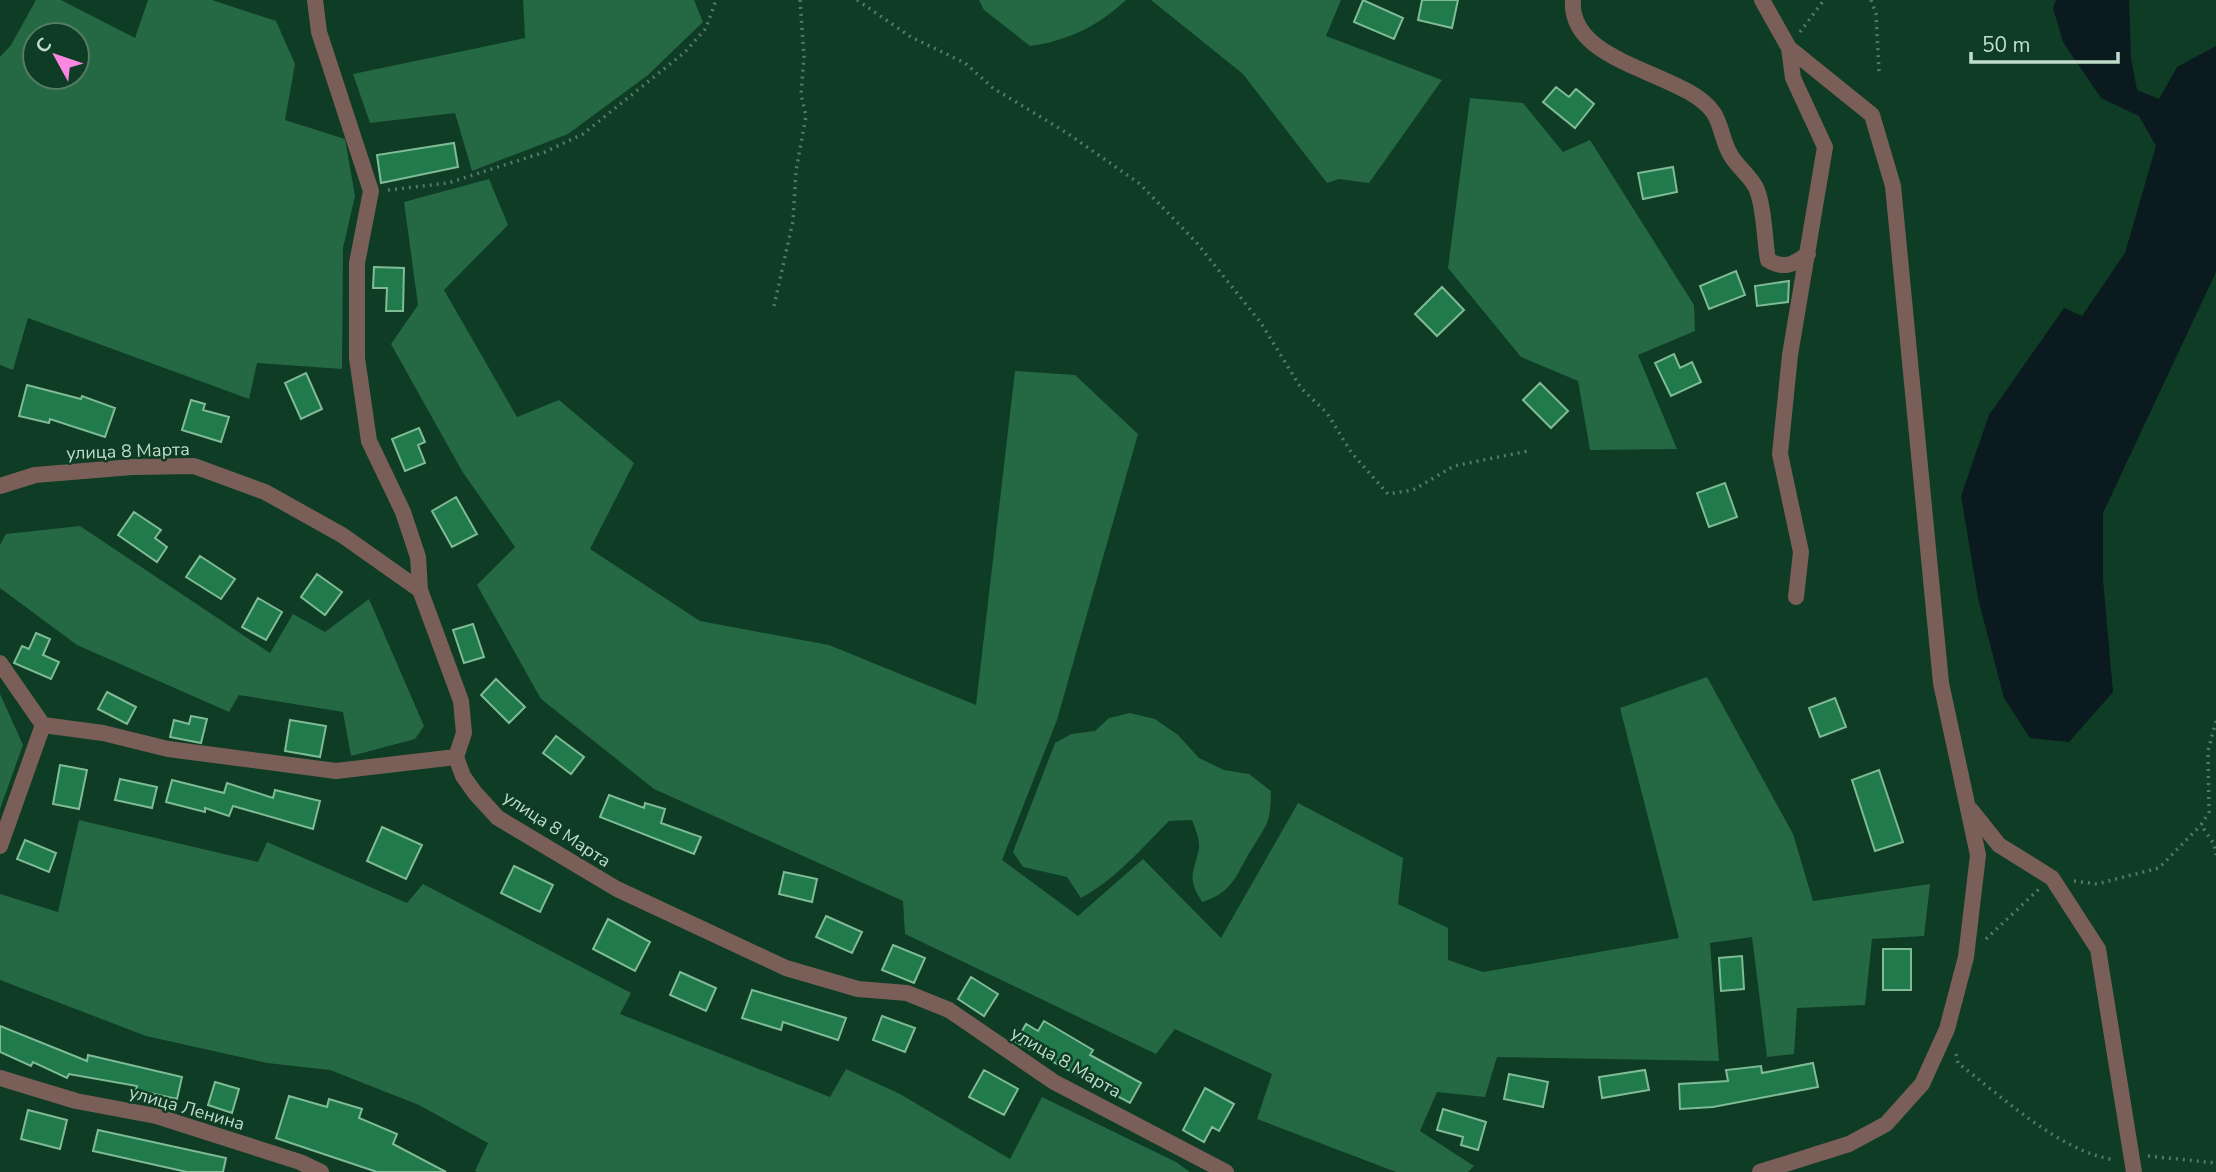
<svg xmlns="http://www.w3.org/2000/svg" width="2216" height="1172" font-family="'Nunito Sans',sans-serif">
<rect width="100%" height="100%" fill="#0e3c24"/>
<path fill="#246844" fill-rule="evenodd" d="M36,0H61L135,38L148,0H212L276,21L295,64L285,120L345,139L355,196L343,248L342,369L257,363L249,399L28,318L13,370L0,365V57L11,45ZM35,35H77V77H35Z
M523,0H694L703,22L648,75L568,134L472,171L455,113L370,123L353,74L525,38Z
M979,0H1126C1098,26 1068,41 1030,46L984,10Z
M1151,0H1341L1326,36L1442,80L1369,183L1339,179L1327,183L1243,74Z
M1470,98L1523,103L1563,152L1590,140L1694,305L1695,331L1638,355L1677,449L1590,450L1578,381L1521,357L1448,268Z
M489,179L508,225L444,290L517,417L559,400L634,463L590,549L700,621L829,645L976,705L1015,371L1075,375L1138,434L1057,720L1002,860L1078,916L1143,859L1221,938L1298,803L1403,858L1398,904L1448,928V960L1483,972L1679,938L1620,708L1707,677L1793,834L1813,901L1930,884L1924,936L1872,939L1865,1005L1797,1008L1794,1054L1767,1057L1752,937L1710,943L1719,1061L1497,1057L1485,1097L1437,1092L1420,1131L1474,1166L1468,1172H1396L1257,1119L1272,1074L1175,1029L1156,1054L905,934L903,901L654,789L541,699L477,585L515,547L462,471L391,344L418,305L404,202Z
M80,526L270,653L293,614L325,632L369,599L424,726L415,739L351,756L343,712L239,695L229,712L77,645L0,588V545L6,534Z
M0,694L23,745L0,809Z
M1130,713L1155,719L1178,735L1199,758L1224,770L1249,774L1271,791C1270,823 1269,821 1253,847C1236,873 1235,892 1202,902C1186,876 1194,874 1199,848C1200,840 1195,828 1192,820L1169,821C1142,848 1116,879 1081,898L1067,877L1023,867L1013,852L1055,743L1071,734L1095,731L1109,718Z
M79,820L258,862L267,842L407,903L423,884L631,993L620,1014L830,1097L846,1069L900,1094L1010,1159L1042,1097L1176,1162L1190,1172H478L475,1171L488,1143L419,1105L330,1070L267,1063L146,1036L0,980V894L58,912Z"/>
<path fill="#0b1a1e" d="M2056,0H2129L2131,58L2137,90L2159,99L2177,67L2216,46V272L2103,513V580L2113,692L2069,742L2030,738L2004,698L1978,598L1961,496L1989,415L2064,308L2082,316L2125,253L2156,146L2139,116L2101,98L2063,42L2053,8Z"/>
<path fill="#217a4c" stroke="#7fbb95" stroke-width="2" d="M1363,0L1403,18L1394,39L1354,22Z
M1422,0H1458L1452,28L1418,20Z
M1556,87L1569,97L1576,89L1594,104L1575,128L1543,102Z
M454,143L458,167L381,183L377,155Z
M1673,167L1677,192L1643,199L1638,173Z
M374,267L404,268L403,311H386L387,288H373Z
M1736,271L1745,295L1709,309L1700,286Z
M1789,281L1788,302L1757,306L1755,286Z
M1442,287L1464,310L1437,336L1415,314Z
M1674,354L1680,368L1692,362L1701,382L1671,396L1655,363Z
M306,373L322,409L301,419L285,383Z
M1540,383L1568,411L1551,428L1523,400Z
M27,385L81,399L82,396L115,408L105,437L50,419L49,423L19,416Z
M191,400L205,404L203,410L229,417L221,442L182,430Z
M419,428L425,442L418,445L425,463L405,471L392,439Z
M1725,483L1737,517L1709,527L1697,493Z
M456,497L477,534L452,547L432,511Z
M134,512L161,530L155,538L167,547L157,562L118,535Z
M200,556L235,579L221,599L186,577Z
M317,574L342,592L325,615L301,597Z
M258,598L282,612L266,640L242,627Z
M473,624L484,657L464,663L453,630Z
M36,633L50,639L43,655L59,662L51,679L14,663L22,646L29,649Z
M496,679L525,707L509,723L481,695Z
M107,692L136,707L127,724L98,709Z
M1835,698L1846,727L1820,737L1809,708Z
M191,716L207,719L201,743L170,737L174,720L189,724Z
M290,720L326,726L320,757L285,751Z
M556,736L584,757L571,774L543,753Z
M60,765L87,770L79,809L53,804Z
M1879,770L1903,842L1875,851L1852,780Z
M120,779L157,787L152,808L115,800Z
M172,780L224,793L227,783L273,798L275,790L320,801L313,829L233,806L229,816L205,808V812L166,802Z
M609,795L644,808L645,803L665,809L661,823L701,837L694,854L600,817Z
M382,827L422,845L406,879L367,861Z
M25,840L56,853L49,872L17,859Z
M514,866L553,885L540,912L501,893Z
M784,872L817,879L812,902L779,894Z
M826,916L862,932L852,953L816,937Z
M608,919L650,942L635,971L593,949Z
M893,945L925,958L914,983L882,970Z
M1883,949H1911V990H1883Z
M1742,956L1744,989L1721,991L1719,958Z
M680,972L716,988L706,1011L670,995Z
M971,977L998,994L984,1016L958,999Z
M752,990L846,1018L838,1040L783,1022L781,1030L742,1018Z
M882,1016L915,1028L905,1052L873,1040Z
M1044,1021L1093,1050L1090,1055L1141,1083L1130,1103L1016,1042L1026,1024L1038,1031Z
M0,1026L87,1061L88,1055L182,1077L177,1099L136,1090L137,1086L69,1074L67,1078L33,1062L31,1066L0,1052Z
M1813,1063L1818,1087L1713,1107L1680,1109L1679,1084L1728,1081L1726,1070L1761,1066L1762,1073Z
M984,1070L1018,1089L1004,1115L969,1097Z
M1645,1070L1649,1090L1602,1098L1599,1077Z
M1509,1074L1548,1082L1543,1107L1504,1099Z
M215,1082L239,1089L232,1113L208,1105Z
M1205,1088L1234,1104L1219,1131L1212,1127L1204,1142L1183,1130Z
M289,1096L327,1107L329,1099L362,1109L359,1118L397,1134L393,1144L446,1172H377L276,1138Z
M1443,1109L1486,1122L1478,1150L1461,1145L1463,1137L1437,1130Z
M28,1110L67,1120L60,1149L21,1139Z
M98,1130L226,1158L223,1172H187L93,1151Z"/>
<g fill="none" stroke-linecap="round" stroke-linejoin="round">
<path stroke="#537a64" stroke-width="3.5" stroke-dasharray="2 5" stroke-linecap="butt" d="M857,0L911,37L965,63L993,88L1067,133L1140,184L1196,242L1261,323L1301,388L1327,413L1351,452L1388,494L1413,490L1454,466L1528,451
M1871,0L1876,14L1879,72
M1800,32L1824,0
M388,190L448,183L545,152L583,134L685,52L706,28L716,0
M774,306L793,221L796,171L806,116L801,94L804,57L800,0
M2216,721L2208,751L2209,812L2201,825L2214,844L2216,855
M2074,881L2097,884L2159,868L2201,825
M1986,939L2039,889
M1956,1054L1958,1063C2001,1096 2060,1152 2115,1160
M2148,1156L2216,1163"/>
<path stroke="#7a5f58" stroke-width="16" d="M315,0L319,32L371,191L357,263V358L369,441L403,512L418,557L420,590
M1573,0C1568,65 1684,71 1713,112C1721,123 1722,139 1729,152C1735,166 1752,176 1757,190C1765,211 1764,238 1768,260C1784,270 1794,264 1808,254
M1789,48L1793,78L1825,147L1790,355L1780,454L1801,552L1796,597
M0,486L35,475L132,467L194,466L265,492L342,535L420,590L461,701L464,733L456,757L463,776L475,793L498,818L617,889L786,968L858,989L907,993L949,1010L1054,1082L1226,1172
M0,663L43,725L103,733L168,749L336,771L456,757
M1971,810L1999,845L2052,878L2098,949L2134,1172
M0,846L43,725
M0,1078L76,1101L156,1116L300,1162L321,1172
M1760,1172L1849,1144L1886,1124L1922,1084L1947,1029L1966,957L1978,855L1941,683L1893,186L1872,115L1789,48L1762,0"/>
</g>
<g text-anchor="middle" stroke-width="5" stroke-linejoin="round" paint-order="stroke">
<g font-size="18" fill="#c0ddca" stroke="#0e3c24">
<text transform="translate(128 451) rotate(-2)" y="6">улица 8 Марта</text>
<text transform="translate(557 829) rotate(33)" y="6">улица 8 Марта</text>
<text transform="translate(1066 1062) rotate(30)" y="6">улица 8 Марта</text>
<text transform="translate(187 1108) rotate(16)" y="6">улица Ленина</text>
</g>
</g>
<g transform="translate(56 56) rotate(310)"><circle r="33" fill="#0e3c24" stroke="#557c66" stroke-width="2"/>
<path d="M0-5L12 26L0 18L-12 26Z" fill="#fd86e2"/>
<text y="-10" font-size="19" font-weight="bold" text-anchor="middle" fill="#c0ddca">С</text>
</g>
<path d="M1971 52v10h147v-10" fill="none" stroke="#c0ddca" stroke-width="3.5"/>
<text x="1982" y="52" font-size="21" fill="#c0ddca" stroke="#0e3c24" stroke-width="5" paint-order="stroke">50 m</text>
</svg>
